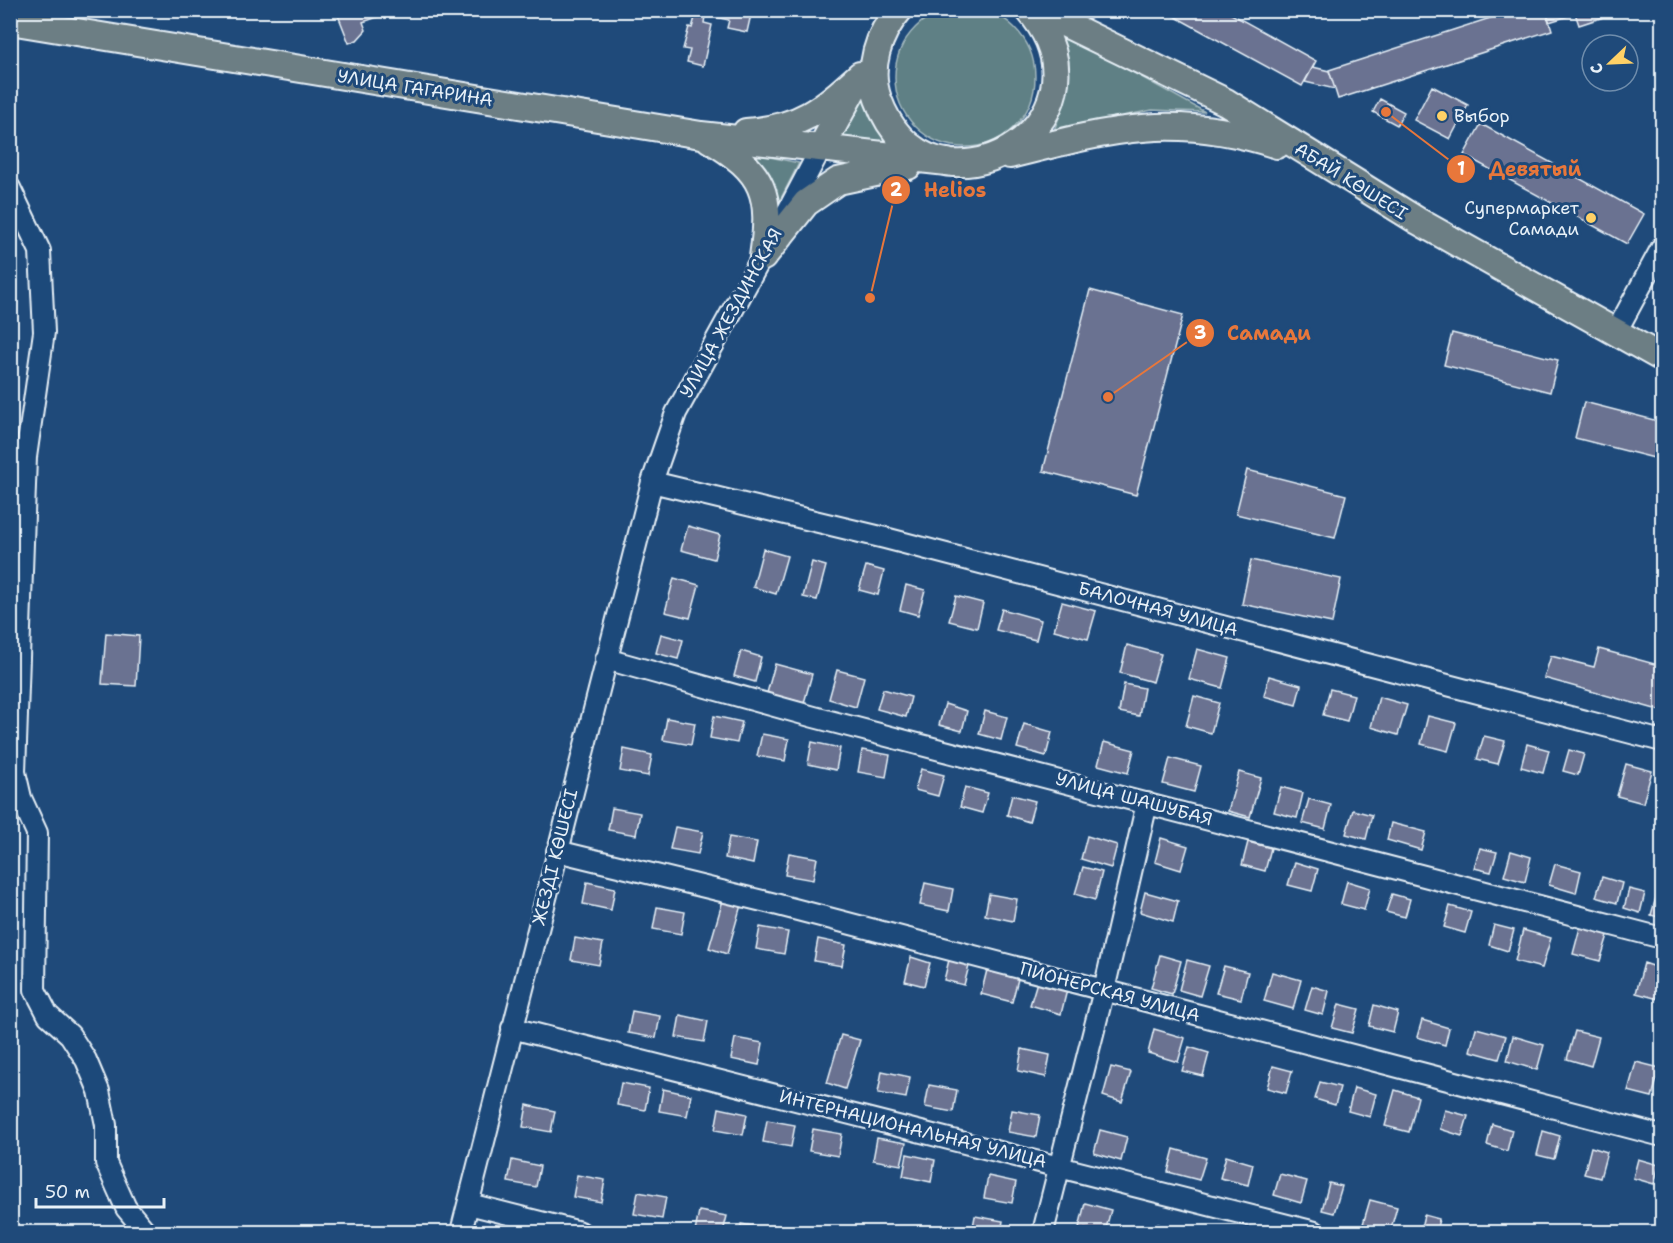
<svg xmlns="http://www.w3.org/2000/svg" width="1673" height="1243" font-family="'Shantell Sans',sans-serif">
<rect width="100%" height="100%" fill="#1f4a7a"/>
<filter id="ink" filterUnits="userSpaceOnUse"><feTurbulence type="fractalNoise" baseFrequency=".0167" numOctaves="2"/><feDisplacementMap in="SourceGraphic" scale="12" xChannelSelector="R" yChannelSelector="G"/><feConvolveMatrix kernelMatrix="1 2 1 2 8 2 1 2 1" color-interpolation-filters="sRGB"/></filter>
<g filter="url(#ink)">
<path fill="#5e8085" stroke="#a3b8be" stroke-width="1.5" d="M895 77a70 70 0 1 1 140 0a70 70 0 1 1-140 0Z
M1058,31L1205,112L1152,110L1054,130C1071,91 1071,71 1058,31Z
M864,85L884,134L896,149L837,140Z
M755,154L799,163L779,202L764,168Z"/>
<path fill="#6b7291" stroke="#e8f1f8" stroke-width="1.5" d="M336,10H398L363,22L366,30L357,40L349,43Z
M711,10H752L747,32L727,28L729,20L710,16Z
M1163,10H1224L1316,61L1302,86Z
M1515,10H1546L1552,30L1338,99L1329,70Z
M1546,10H1574L1575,14L1549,22Z
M1574,10H1625L1579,25Z
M696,14L705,16L704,23L712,25L703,66L687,62L690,50L683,49L689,27L692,28Z
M1313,67L1329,71L1335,89L1305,82Z
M1432,86L1468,105L1450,139L1414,120Z
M1380,99L1404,112L1397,125L1373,112Z
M1481,124L1644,214L1627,244L1464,155Z
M1090,290L1183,315L1136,495L1043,471Z
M1452,333L1558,360L1550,392L1444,365Z
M1584,402L1662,422V460L1575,438Z
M1247,470L1346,495L1335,538L1236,514Z
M688,526L720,535L714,559L681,550Z
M763,549L787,556L776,594L753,587Z
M1251,560L1341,579L1332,623L1242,604Z
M812,562L826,566L817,600L803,597Z
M866,566L884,571L878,595L859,590Z
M674,578L699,585L690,618L665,612Z
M906,585L925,590L918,615L900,610Z
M956,596L983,603L977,628L949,621Z
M1062,602L1096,611L1088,639L1054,630Z
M1002,609L1041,620L1036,640L996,630Z
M106,633L139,636L136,686L102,684Z
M661,634L683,640L678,659L656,653Z
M1127,645L1161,654L1153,682L1120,673Z
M1197,649L1230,658L1222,688L1189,679Z
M1599,649L1662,666V711L1544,678L1551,656L1594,667Z
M741,651L761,657L755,682L734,676Z
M775,664L812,674L804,703L767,693Z
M837,670L864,677L856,707L829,699Z
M1269,676L1301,685L1296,705L1264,696Z
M1124,684L1144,688L1139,716L1119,712Z
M883,689L911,697L906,717L877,709Z
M1330,689L1354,695L1347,721L1323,715Z
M1194,696L1219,703L1211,733L1186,726Z
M1379,697L1407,705L1398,735L1371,727Z
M945,704L967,711L962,731L939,725Z
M985,711L1007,717L1001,740L979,734Z
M714,716L742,722L737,743L710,738Z
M1428,716L1456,723L1448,751L1421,744Z
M667,718L695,723L691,745L663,740Z
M1024,724L1052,732L1046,756L1017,748Z
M762,734L789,739L785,761L757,756Z
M1484,736L1505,741L1498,764L1477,759Z
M812,742L840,748L836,770L808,764Z
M1104,742L1134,750L1128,773L1098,765Z
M1527,744L1549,750L1543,773L1521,767Z
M624,749L652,755L648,776L620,771Z
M862,750L890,755L886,777L858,772Z
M1569,750L1584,754L1578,775L1563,771Z
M1170,758L1201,766L1194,792L1163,784Z
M1626,764L1652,771L1643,803L1617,796Z
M921,769L944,775L938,796L915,790Z
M1239,772L1261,778L1250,817L1228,811Z
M965,787L988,793L982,813L960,807Z
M1281,787L1303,793L1297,818L1274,812Z
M1012,795L1035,801L1029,822L1007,815Z
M1309,799L1331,805L1325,829L1302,823Z
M612,808L640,813L636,835L608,830Z
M1353,810L1372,815L1366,839L1346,834Z
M1391,823L1426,832L1421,850L1387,840Z
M675,827L703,832L698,854L670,849Z
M1087,836L1117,845L1111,868L1081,859Z
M729,837L757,842L753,864L725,858Z
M1161,838L1188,846L1181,870L1155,862Z
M1248,842L1271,848L1265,871L1242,865Z
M1480,848L1497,852L1491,872L1474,868Z
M1511,851L1531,857L1525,882L1504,876Z
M789,853L817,858L813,880L785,875Z
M1295,862L1318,869L1312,891L1288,885Z
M1555,864L1581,871L1576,893L1549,885Z
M1083,867L1102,872L1095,900L1075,894Z
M1602,877L1622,883L1617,903L1596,897Z
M1347,881L1370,888L1364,910L1341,904Z
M587,882L615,888L611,910L583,904Z
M925,883L953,889L949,911L920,905Z
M1629,889L1645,893L1640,913L1624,908Z
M1145,892L1178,901L1173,922L1140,912Z
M989,894L1017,899L1013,921L985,915Z
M1392,894L1410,899L1405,917L1386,912Z
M1657,894L1662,896V918L1651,915Z
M723,900L741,905L727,954L709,948Z
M1450,906L1471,912L1465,933L1444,927Z
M657,907L685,912L681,934L653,929Z
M1581,924L1609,932L1600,961L1573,954Z
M1494,925L1514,930L1508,951L1489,945Z
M760,927L788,932L784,954L756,949Z
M1523,930L1551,938L1542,968L1515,961Z
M575,938L603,943L599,965L571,960Z
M818,939L846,945L842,966L814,961Z
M1160,955L1181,961L1172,994L1151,988Z
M950,956L970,962L964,985L944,980Z
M911,957L930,963L924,986L905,981Z
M1187,960L1209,966L1200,996L1179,990Z
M1644,963L1662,969V1000L1636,993Z
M1224,966L1248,972L1241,999L1216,993Z
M987,970L1018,979L1012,1002L981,994Z
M1272,972L1301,980L1293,1009L1264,1001Z
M1037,982L1067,990L1061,1014L1030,1005Z
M1312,986L1329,991L1323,1015L1305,1010Z
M1339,1004L1359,1009L1352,1033L1332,1028Z
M1374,1005L1398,1012L1393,1032L1369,1026Z
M632,1011L660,1016L656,1038L628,1033Z
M680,1015L708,1021L704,1042L676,1037Z
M1422,1020L1449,1028L1445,1045L1417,1037Z
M1476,1028L1506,1036L1499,1059L1470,1051Z
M1154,1029L1185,1038L1178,1062L1148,1053Z
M1575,1031L1599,1037L1591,1066L1567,1059Z
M841,1035L860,1040L845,1089L827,1083Z
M1513,1036L1544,1045L1537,1070L1507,1061Z
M735,1038L763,1043L759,1065L731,1059Z
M1189,1047L1209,1053L1203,1076L1182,1071Z
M1022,1049L1050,1055L1046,1077L1018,1071Z
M1636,1062L1660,1068L1652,1097L1628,1091Z
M1273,1066L1292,1071L1286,1093L1267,1088Z
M1111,1067L1131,1072L1122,1102L1103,1096Z
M882,1071L910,1077L906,1098L878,1093Z
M1320,1082L1340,1087L1335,1105L1315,1099Z
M621,1083L649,1088L645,1110L617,1105Z
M929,1085L957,1090L953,1112L925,1107Z
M1354,1088L1376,1094L1370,1117L1348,1111Z
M663,1089L691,1095L687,1116L659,1111Z
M1395,1090L1418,1097L1409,1132L1385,1126Z
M527,1105L555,1111L551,1132L523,1127Z
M719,1108L747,1114L743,1135L715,1130Z
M1012,1110L1040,1115L1036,1137L1008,1132Z
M1445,1110L1468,1116L1462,1136L1440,1129Z
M767,1120L795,1125L791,1147L763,1142Z
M1492,1124L1512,1130L1507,1151L1487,1145Z
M813,1129L842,1134L838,1156L809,1151Z
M1100,1130L1127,1137L1121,1161L1094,1153Z
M1543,1131L1560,1136L1554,1159L1537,1155Z
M877,1138L906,1143L901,1165L873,1160Z
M1591,1147L1607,1152L1600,1178L1584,1174Z
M1174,1149L1206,1158L1199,1180L1168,1172Z
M907,1154L935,1160L931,1182L903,1176Z
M1226,1156L1253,1164L1248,1185L1220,1178Z
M1638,1159L1659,1165L1654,1184L1633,1178Z
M512,1160L540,1166L536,1187L508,1182Z
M1280,1174L1307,1181L1301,1203L1274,1195Z
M577,1175L605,1180L601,1202L573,1197Z
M988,1176L1016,1182L1012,1203L984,1198Z
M1329,1183L1342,1186L1334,1213L1322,1210Z
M638,1192L666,1197L662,1219L634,1214Z
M1370,1200L1397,1207L1390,1232L1363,1224Z
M1085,1203L1111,1210L1105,1232L1079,1228Z
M699,1211L727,1216L723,1232H695Z
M1424,1215L1439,1219L1436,1232H1420Z
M975,1216L1003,1221L1001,1232H972Z
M741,1224L770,1229L769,1232H740Z
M1158,1224L1174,1229L1173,1232H1156Z
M1490,1226L1505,1230L1504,1232H1488Z"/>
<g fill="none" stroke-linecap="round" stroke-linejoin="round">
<defs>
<path id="minor" d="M10,188L40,251L44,332L26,457L15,772L21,798L37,833L35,990L48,1015L70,1035L86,1060L99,1091L106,1125V1163L126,1208L146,1232
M784,218L821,148
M1616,332L1662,247
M652,482L885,538L1662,741
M606,659L814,717L1662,938
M557,851L771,903L1662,1136
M512,1028L1315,1232
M469,1204L580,1232
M461,1232L652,482L676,413L768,246
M1043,1232L1104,990L1147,803"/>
<path id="major" d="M899,10C878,34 867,68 878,99C929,239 1126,123 1029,10
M1037,10L1226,102L1418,221L1662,358
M10,21L701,135L947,162
M746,132C801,128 821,110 860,75
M709,139C765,172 772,194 763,257
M821,148L852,91
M1010,155C1112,129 1174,112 1277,145
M763,257L806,203L838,181L908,166"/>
</defs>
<use href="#minor" stroke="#e8f1f8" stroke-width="24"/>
<use href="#major" stroke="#e8f1f8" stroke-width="30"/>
<use href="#minor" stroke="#1f4a7a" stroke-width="20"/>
<use href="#major" stroke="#6c7e84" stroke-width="26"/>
</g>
</g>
<g fill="#ffd166" stroke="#1f4a7a" stroke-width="2">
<circle cx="1442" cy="116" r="6"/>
<circle cx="1591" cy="218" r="6"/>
</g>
<g text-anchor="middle" stroke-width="6" stroke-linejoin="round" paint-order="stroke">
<g font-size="18" fill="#e8f1f8" stroke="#1f4a7a">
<text transform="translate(415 88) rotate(9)" y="6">УЛИЦА ГАГАРИНА</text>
<text transform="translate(1351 181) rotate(32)" y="6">АБАЙ КӨШЕСІ</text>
<text transform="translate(731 313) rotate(-61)" y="6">УЛИЦА ЖЕЗДИНСКАЯ</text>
<text transform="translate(1158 609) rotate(15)" y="6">БАЛОЧНАЯ УЛИЦА</text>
<text transform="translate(1134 799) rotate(15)" y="6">УЛИЦА ШАШУБАЯ</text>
<text transform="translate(555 857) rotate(-76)" y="6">ЖЕЗДІ КӨШЕСІ</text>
<text transform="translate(1110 992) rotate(15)" y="6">ПИОНЕРСКАЯ УЛИЦА</text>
<text transform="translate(913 1129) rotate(14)" y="6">ИНТЕРНАЦИОНАЛЬНАЯ УЛИЦА</text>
</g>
<g font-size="18" fill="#e8f1f8" stroke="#1f4a7a" text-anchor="start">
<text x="1454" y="122">Выбор</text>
<text x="1579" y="214" text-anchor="end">Супермаркет<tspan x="1579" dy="21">Самади</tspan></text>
</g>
</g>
<path fill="none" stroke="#e8773b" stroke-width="2" d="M1386 112L1461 169M870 298L896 190M1108 397L1200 333"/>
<g fill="#e8773b" stroke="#1f4a7a" stroke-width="2">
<circle cx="1386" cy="112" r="6"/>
<circle cx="870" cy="298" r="6"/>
<circle cx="1108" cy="397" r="6"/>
<circle cx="1461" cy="169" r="15"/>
<circle cx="896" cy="190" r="15"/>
<circle cx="1200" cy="333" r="15"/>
</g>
<g font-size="18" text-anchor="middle" font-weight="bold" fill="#fff">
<text x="1461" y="175">1</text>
<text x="896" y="196">2</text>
<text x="1200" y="339">3</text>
</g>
<g font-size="20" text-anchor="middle" font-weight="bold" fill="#e8773b" stroke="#1f4a7a" stroke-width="6" stroke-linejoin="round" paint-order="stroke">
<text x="1535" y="176">Девятый</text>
<text x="955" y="197">Helios</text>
<text x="1269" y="340">Самади</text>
</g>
<rect width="1673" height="1243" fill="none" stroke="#1f4a7a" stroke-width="36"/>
<rect x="18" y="18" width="1637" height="1207" fill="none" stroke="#e8f1f8" stroke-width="2" filter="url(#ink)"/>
<g transform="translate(1610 63) rotate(247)"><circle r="28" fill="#1f4a7a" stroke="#6f8dac" stroke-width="1.5"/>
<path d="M0-4.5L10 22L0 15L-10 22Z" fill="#ffd166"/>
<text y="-9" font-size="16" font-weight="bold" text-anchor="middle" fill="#e8f1f8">С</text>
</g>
<path d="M36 1198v9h128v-9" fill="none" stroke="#e8f1f8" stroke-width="3"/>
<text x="45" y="1198" font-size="18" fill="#e8f1f8" stroke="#1f4a7a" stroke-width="4.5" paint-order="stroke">50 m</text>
</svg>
